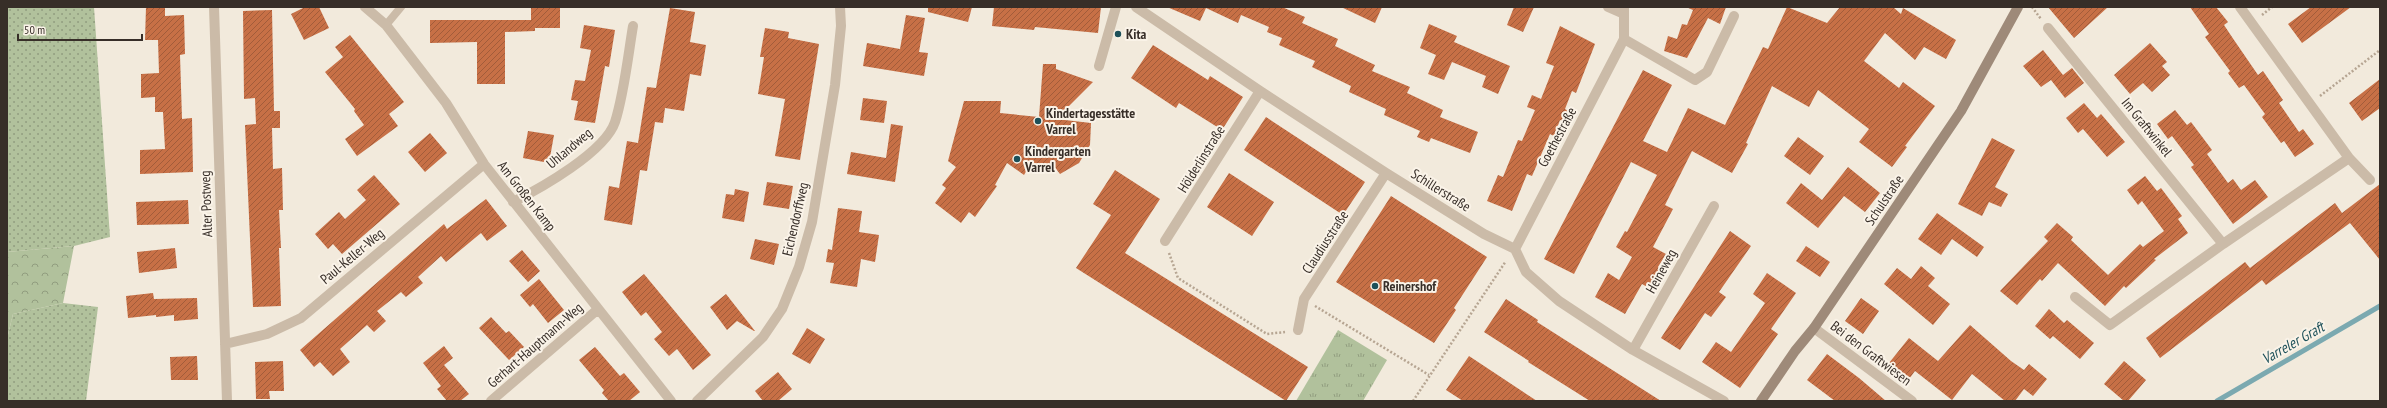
<svg xmlns="http://www.w3.org/2000/svg" width="2387" height="408" font-family="'PT Sans Narrow',sans-serif">
<defs>
<pattern id="grass-dots" width="8" height="8" patternUnits="userSpaceOnUse"><rect width="8" height="8" fill="#b1c19c"/><path d="M2 2h.1M6 6h.1" fill="none" stroke="#919d7f" stroke-width="1.8" stroke-linecap="round"/></pattern>
<pattern id="forest-crowns" width="20" height="18" patternUnits="userSpaceOnUse"><rect width="20" height="18" fill="#b1c19c"/><path d="M2 6a3 3 0 1 1 6 0M12 15a3 3 0 1 1 6 0" fill="none" stroke="#919d7f"/></pattern>
<pattern id="park-tufts" width="24" height="20" patternUnits="userSpaceOnUse"><rect width="24" height="20" fill="#b1c19c"/><path d="M3 7l-1-3M5 7V3M7 7l1-3M15 17l-1-3M17 17v-4M19 17l1-3" fill="none" stroke="#919d7f"/></pattern>
<pattern id="building-hatch" width="6" height="6" patternUnits="userSpaceOnUse"><rect width="6" height="6" fill="#c77046"/><path d="M-1 1l2-2M0 6l6-6M5 7l2-2" fill="none" stroke="#a25c3a"/></pattern>
</defs>
<rect width="100%" height="100%" fill="#f2eadc"/>
<path fill="url(#grass-dots)" d="M7,7H94L110,237L74,246L7,252Z
M63,303L98,307L86,401H7V339L13,314Z"/>
<path fill="url(#forest-crowns)" d="M74,246L63,303L13,314L7,339V252Z"/>
<path fill="url(#park-tufts)" d="M1338,330L1387,360L1363,401H1296Z"/>
<g fill="none" stroke-linecap="round" stroke-linejoin="round">
<path stroke="#7ba9b0" stroke-width="5" d="M2217,401L2380,306"/>
</g>
<path fill="url(#building-hatch)" d="M146,7H165V16L184,15L185,54L180,55L182,119L192,118L193,172L140,174V150L165,149L163,112H155V97L141,98V74L159,73L158,40H145Z
M305,7H319L329,28L304,40L291,14Z
M531,7H560V28H535V31L505,32V84H477V42L430,43V20H531Z
M928,7H972L968,22L928,12Z
M994,7H1101L1098,33L1035,27L1034,30L992,26Z
M1167,7H1282L1305,17L1302,23L1338,39L1335,46L1375,65L1372,71L1410,87L1407,93L1443,110L1440,117L1478,132L1470,153L1431,138L1429,142L1417,137L1420,131L1384,115L1386,109L1349,92L1351,86L1312,67L1315,61L1279,45L1282,38L1267,32L1269,27L1241,15L1238,23L1206,8L1200,21Z
M1341,7H1382L1375,23Z
M1514,7H1534L1523,32L1507,25Z
M1686,7H1726L1720,24L1708,18L1687,58L1664,51L1668,36L1677,39L1682,24L1687,25L1693,10Z
M1787,7L1827,23L1840,7H1893L1901,14L1903,8L1956,40L1946,59L1924,47L1915,60L1885,33L1864,61L1899,88L1903,82L1935,106L1905,146L1907,147L1892,167L1859,142L1869,129L1818,90L1809,107L1772,86L1746,143L1748,144L1732,173L1692,151L1665,205L1673,209L1653,247L1666,254L1658,267L1667,273L1656,292L1642,284L1625,314L1595,297L1608,273L1619,280L1632,257L1616,247L1625,231L1627,232L1657,175L1631,162L1574,274L1544,259L1643,70L1672,85L1643,141L1667,152L1688,108L1725,125L1763,47L1768,49Z
M2048,7H2108L2074,38Z
M2190,7H2216L2228,22L2224,25L2234,40L2258,75L2263,71L2283,100L2279,103L2299,132L2303,129L2314,144L2295,157L2284,141L2281,143L2262,117L2265,114L2244,85L2239,88L2228,73L2230,71L2205,37L2209,34Z
M2311,7H2351L2302,43L2288,24Z
M670,8L695,12L690,42L706,45L701,76L690,74L684,111L665,108L663,123L655,122L647,171L640,170L632,225L604,220L609,186L619,188L627,141L638,143L647,87L656,88Z
M272,10L274,111H280V128H272L273,169L282,168L283,210H279L281,248H279L281,306L253,307L245,125L256,124L255,98L244,99L243,11Z
M906,15L925,18L919,52L928,53L924,76L863,66L867,43L900,49Z
M1429,24L1457,36L1454,42L1510,66L1498,94L1482,87L1486,76L1452,62L1444,80L1428,74L1436,55L1420,48Z
M584,25L615,30L609,67L605,66L595,123L574,120L578,101L571,100L575,80L585,81L591,50L580,48Z
M1560,26L1595,44L1576,93L1572,91L1565,109L1568,111L1563,121L1560,120L1554,136L1550,134L1532,176L1527,174L1512,211L1487,201L1498,175L1503,177L1518,140L1522,141L1535,110L1527,107L1532,95L1541,99L1554,66L1546,63Z
M765,28L789,32L788,38L819,44L800,160L775,156L785,99L758,94L764,57H760Z
M350,35L404,102L389,114L398,126L357,156L345,139L364,125L354,111L355,109L325,72L343,57L335,47Z
M2150,43L2167,62L2162,66L2170,75L2152,92L2143,83L2130,94L2114,75Z
M1153,45L1208,80L1210,76L1243,97L1222,130L1179,103L1176,108L1131,78Z
M2043,50L2063,75L2072,68L2084,83L2065,98L2051,80L2041,87L2023,66Z
M1043,64H1056V69L1093,82L1056,119L1091,123L1090,145L1079,163L1060,174L1053,165L1031,163L1024,175L1007,163L995,185L997,186L975,217L969,212L961,223L935,203L946,188L942,185L956,167L948,161L964,101H1001L1000,113L1039,117Z
M2380,79V108L2362,121L2349,103Z
M863,98L887,101L884,123L860,120Z
M2084,103L2097,118L2101,114L2125,142L2107,157L2083,129L2078,133L2066,118Z
M2175,110L2187,125L2191,122L2212,150L2207,154L2228,183L2233,179L2241,190L2255,180L2268,197L2233,224L2191,167L2194,165L2172,136L2168,139L2157,124Z
M1266,117L1365,182L1343,215L1244,150Z
M891,124L903,126L895,182L847,174L851,152L886,158Z
M528,131L554,135L549,163L523,158Z
M430,133L447,153L425,172L408,152Z
M1798,137L1824,156L1810,175L1784,156Z
M1992,138L2015,150L1995,187L2008,194L2001,207L1989,202L1982,216L1958,204Z
M1848,167L1880,193L1865,212L1844,196L1818,228L1786,203L1801,183L1822,200Z
M1115,170L1160,199L1125,253L1308,367L1286,401L1076,268L1111,215L1093,204Z
M1229,173L1274,202L1252,236L1207,207Z
M374,175L400,204L342,254L333,244L328,249L315,234L339,212L345,219L366,200L357,190Z
M2145,176L2157,191L2161,188L2182,216L2178,219L2188,233L2154,259L2156,260L2126,288L2124,286L2105,306L2058,263L2042,281L2040,279L2017,305L2000,291L2048,241L2044,237L2057,223L2073,237L2071,240L2108,275L2140,244L2143,247L2164,231L2142,201L2138,205L2127,190Z
M767,182L793,186L789,209L763,205Z
M2380,184V260L2350,223L2266,285L2262,280L2160,358L2146,338L2245,262L2250,268L2335,203L2342,213Z
M735,189L749,192L744,222L722,218L726,194L734,195Z
M1391,196L1487,257L1454,308L1456,310L1434,343L1336,282Z
M486,199L507,226L487,241L481,233L446,262L441,256L418,277L423,283L406,297L401,292L377,311L386,321L374,332L367,325L340,349L350,362L333,376L320,362L314,367L300,350L444,224L447,229Z
M188,200L189,224L137,225L136,202Z
M838,208L862,211L859,232L879,235L875,262L861,259L857,287L830,283L834,263L826,262L828,249L832,250Z
M1937,213L1984,247L1977,257L1952,239L1941,255L1918,239Z
M1730,231L1751,246L1719,292L1726,297L1711,317L1705,313L1680,350L1661,338Z
M755,239L779,244L774,265L750,259Z
M1806,246L1830,262L1820,277L1796,261Z
M175,248L177,268L139,273L137,252Z
M522,250L540,271L528,282L509,261Z
M1921,266L1935,278L1928,286L1950,304L1933,325L1884,284L1897,268L1911,279Z
M1767,273L1796,293L1771,329L1778,334L1740,388L1702,362L1716,342L1731,352L1765,303L1753,294Z
M644,274L711,355L693,370L677,349L669,356L654,339L662,332L646,312L641,316L622,292Z
M539,279L564,310L548,323L533,304L530,307L520,295Z
M153,293L154,299L197,298L198,319L174,321V315L156,317V315L128,318L126,296Z
M726,294L755,331H754L737,321L727,330L710,307Z
M1861,298L1879,311L1863,334L1845,321Z
M1506,299L1538,320L1537,322L1661,401H1590L1528,362L1529,361L1484,332Z
M2049,309L2064,323L2067,320L2094,343L2080,359L2053,336L2050,339L2035,326Z
M491,317L506,333L509,331L524,347L509,360L479,328Z
M1970,325L2011,361L2024,370L2029,364L2047,379L2033,396L2024,389L2015,401H2005L1972,374L1952,400L1915,371L1909,379L1889,363L1909,338L1938,361Z
M807,328L825,339L810,364L792,354Z
M444,346L453,358L444,365L469,394L460,401H447L437,389L441,386L423,363Z
M595,347L620,376L624,373L640,392L629,401H609L602,393L604,390L579,360Z
M1827,354L1859,378L1886,401H1835L1807,380Z
M197,356L198,380H171L170,357Z
M1469,356L1537,401H1463L1446,390Z
M283,361L284,391H269L270,399H256L255,362Z
M2124,361L2146,380L2128,401H2124L2104,384Z
M778,372L792,389L778,401H763L755,391Z"/>
<g fill="none" stroke-linecap="round" stroke-linejoin="round">
<path stroke="#b6a592" stroke-width="2.5" stroke-dasharray="2 2" stroke-linecap="butt" d="M2032,7L2041,19
M2262,15L2272,7
M2320,96L2380,50
M1169,253L1178,278L1267,334L1285,332
M1315,306L1429,375
M1413,401L1506,261"/>
<path stroke="#cbbba8" stroke-width="8" d="M386,25L401,7"/>
<path stroke="#cbbba8" stroke-width="10" d="M214,7L227,401
M365,7L386,25L446,103L484,164L671,401
M1136,7L1260,91L1386,173L1484,234L1515,249L1526,272L1559,301L1633,350L1724,401
M1608,7L1624,14
M2048,28L2223,244
M1624,39V7
M1099,66L1116,7
M2349,158L2370,180
M513,202C541,188 605,152 615,122C624,94 628,56 633,26
M1165,241L1260,91
M1515,249L1624,39L1695,80L1707,72L1734,16
M2075,297L2110,325L2223,244L2349,158L2240,7
M1814,328L1912,401
M1298,330L1304,299L1386,173
M225,344L267,334L301,318L484,164
M1633,350L1714,206
M491,401L597,310
M697,401L763,337L782,309L799,267L812,222L835,85L841,26L840,7"/>
<path stroke="#9e8a79" stroke-width="10" d="M1761,401L1795,351L1814,328L1961,111L2018,7"/>
</g>
<g fill="#1d5059" stroke="#faf3e8" stroke-width="1.5">
<circle cx="1118" cy="34" r="4"/>
<circle cx="1038" cy="121" r="4"/>
<circle cx="1017" cy="159" r="4"/>
<circle cx="1375" cy="286" r="4"/>
</g>
<g text-anchor="middle" stroke-width="4" stroke-linejoin="round" paint-order="stroke">
<g font-size="14" font-weight="bold" fill="#372e28" stroke="#faf3e8" text-anchor="start">
<text x="1126" y="39">Kita</text>
<text x="1046" y="118">Kindertagesstätte<tspan x="1046" dy="16">Varrel</tspan></text>
<text x="1025" y="156">Kindergarten<tspan x="1025" dy="16">Varrel</tspan></text>
<text x="1383" y="291">Reinershof</text>
</g>
<g font-size="14" fill="#372e28" stroke="#faf3e8">
<text transform="translate(2147 127) rotate(51)" y="5">Im Graftwinkel</text>
<text transform="translate(1557 137) rotate(-62)" y="5">Goethestraße</text>
<text transform="translate(569 148) rotate(-40)" y="5">Uhlandweg</text>
<text transform="translate(1201 159) rotate(-58)" y="5">Hölderlinstraße</text>
<text transform="translate(1441 190) rotate(32)" y="5">Schillerstraße</text>
<text transform="translate(527 196) rotate(52)" y="5">Am Großen Kamp</text>
<text transform="translate(1884 200) rotate(-56)" y="5">Schulstraße</text>
<text transform="translate(206 204) rotate(-92)" y="5">Alter Postweg</text>
<text transform="translate(795 219) rotate(-77)" y="5">Eichendorffweg</text>
<text transform="translate(1325 242) rotate(-57)" y="5">Claudiusstraße</text>
<text transform="translate(352 256) rotate(-40)" y="5">Paul-Keller-Weg</text>
<text transform="translate(1661 271) rotate(-61)" y="5">Heineweg</text>
<text transform="translate(535 345) rotate(-41)" y="5">Gerhart-Hauptmann-Weg</text>
<text transform="translate(1871 353) rotate(37)" y="5">Bei den Graftwiesen</text>
</g>
<g font-size="15" font-style="italic" fill="#1d5059" stroke="#faf3e8">
<text transform="translate(2293 343) rotate(-30)" y="5">Varreler Graft</text>
</g>
</g>
<rect width="2387" height="408" fill="none" stroke="#372e28" stroke-width="16"/>
<path d="M18 34v6h124v-6" fill="none" stroke="#372e28" stroke-width="2"/>
<text x="24" y="34" font-size="12" fill="#372e28" stroke="#faf3e8" stroke-width="3" paint-order="stroke">50 m</text>
</svg>
